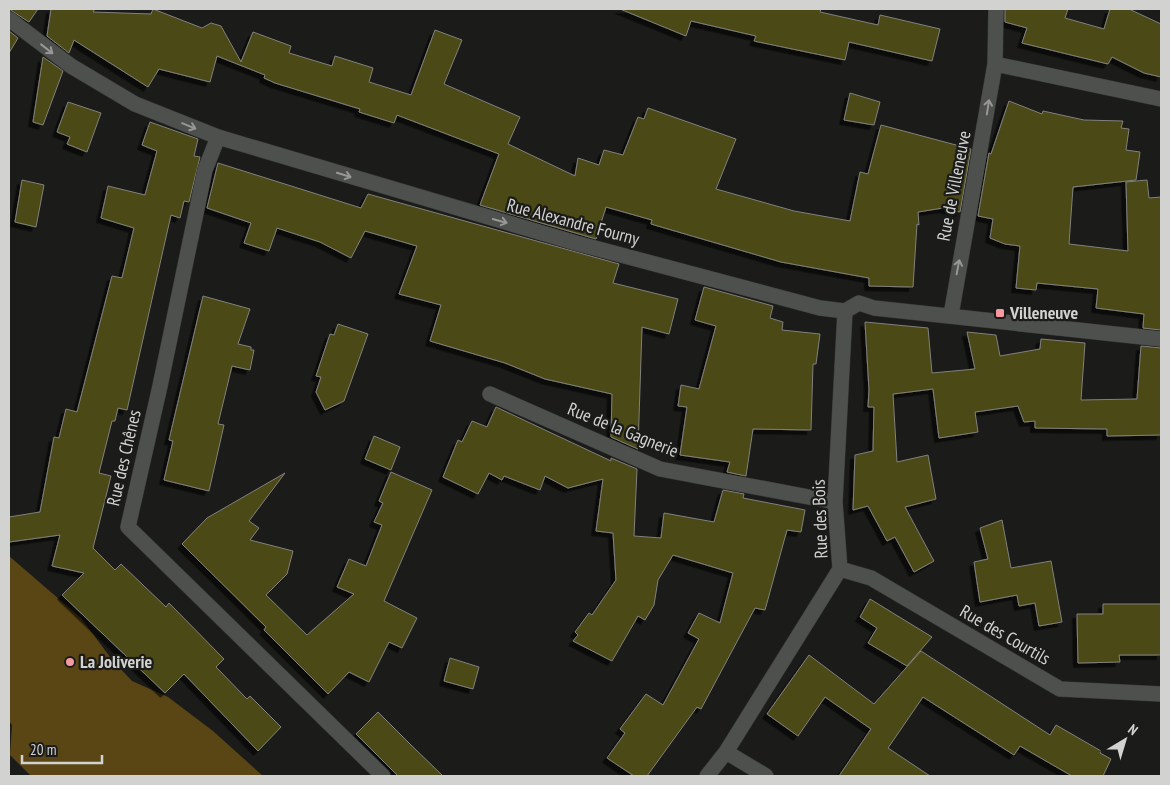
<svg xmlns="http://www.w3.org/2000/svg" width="1170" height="785" font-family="'PT Sans Narrow',sans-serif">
<defs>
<filter id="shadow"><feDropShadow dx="-4.5" dy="4.5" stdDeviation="0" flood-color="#0009"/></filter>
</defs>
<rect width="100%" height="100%" fill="#1b1c1a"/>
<path fill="#5a4515" d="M9,556L81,618L113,661L132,681L168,697L213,731L263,776H31L10,755L12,725L9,721Z"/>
<path fill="#4b4815" stroke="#81817e" filter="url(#shadow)" d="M9,9H38L29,22Z
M51,9H95L93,12L151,14L153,9L202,28L211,23L221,26L241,62L253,32L291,46L289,53L332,66L335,56L373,68L369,82L411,95L435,30L462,40L444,84L520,117L508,144L575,176L578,158L599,165L604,150L623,155L638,117L644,119L648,108L736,139L716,189L794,211L850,221L860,172L868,174L881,125L971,149L960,212L943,208L918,212L919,225L917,224L913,287L869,286V278L781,262L651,224L652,220L606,207L596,239L480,205L499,154L397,115L394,123L359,112L360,109L275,83L264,78L265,75L217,56L210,82L159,69L148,87L74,40L69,53L47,36Z
M620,9H821L820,12L878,25L880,15L940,29L932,61L849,42L845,60L754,41L756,36L691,21L686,36Z
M1005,9H1068L1065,18L1104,29L1110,9H1129L1161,24V77L1144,73L1112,57L1108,64L1022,43L1027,28L1005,22Z
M9,31L18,38L9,53Z
M43,57L63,71L43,125L33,122Z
M850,93L880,102L874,125L844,120Z
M1009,101L1042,114L1043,111L1084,120L1123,121L1121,128L1129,129L1126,150L1140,152L1136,180L1073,187L1069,244L1128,251L1126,182L1147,180L1149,198L1161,197V330L1143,328L1144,314L1096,308L1098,289L1037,283L1036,290L1016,288L1020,246L1005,244L990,238L993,219L978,216L989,153L991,154Z
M68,102L101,113L87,152L67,144L70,137L57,132Z
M150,122L198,139L194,156L200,157L189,202L184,201L180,218L171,215L127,410L118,408L115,421H112L99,473L111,476L93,548L115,570L121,564L166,607L169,603L224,659L216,667L247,699L250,696L281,727L258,751L184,674L165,693L62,595L84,573L52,566L60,535L9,542V517L40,512L54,437L59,438L66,409L77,412L112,276L122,278L134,228L101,218L108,186L145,195L157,151L142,145Z
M218,163L361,208L368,194L619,264L613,283L678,299L669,334L642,327L638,449L611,437L612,394L545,379L505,363L430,341L441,305L399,294L417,246L365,231L351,258L320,242L277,228L269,251L244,243L251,223L207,208Z
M22,180L44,185L36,227L15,222Z
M704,287L773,306L770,318L783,322L782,330L820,334L816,364H813L811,430L753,429L746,476L727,472L730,462L680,455L687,407L678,406L681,385L699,389L716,326L695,320Z
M203,296L250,309L238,344L251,347V350H254L250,370L232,366L218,424L224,425L209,491L164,480L173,441L169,440Z
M865,322L928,328L932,373L975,369L967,332L996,335L1000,356L1040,349L1041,339L1085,343L1081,400L1137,399L1141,346L1161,348V435L1107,436V429L1035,428V421L1024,422L1018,406L975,412L978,432L939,438L933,389L893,394L897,462L928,455L936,499L905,507L934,561L914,572L895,537L887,541L868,506L853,510L855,455L873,451L874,407H868L869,390Z
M338,324L368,334L344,401L325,410L316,392L321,377L316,376L330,334L334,335Z
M496,407L611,461V458L637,469L634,536L661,538L664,513L714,522L723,490L744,494L743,498L805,510L801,532L787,530L765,610L755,608L701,709L697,707L647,776H634L607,758L625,733L620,729L646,694L663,705L699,639L688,633L699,613L720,623L733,573L673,555L658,580L654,605L645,620L638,616L612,661L573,641L578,635L575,632L589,613L592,615L616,580L613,533L596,531L603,479L568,488L545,476L540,490L504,476L502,480L489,473L478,494L443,477L458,440L462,442L472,421L487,427Z
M374,436L400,447L391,470L365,459Z
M391,472L432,490L384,601L417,618L402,648L389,642L369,682L349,672L328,694L264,630L266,627L182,544L207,518L285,473L249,521L259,528L250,540L293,551L287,574L266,595L307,635L354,594L337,587L349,559L366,566L382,525L374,522L383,503L379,501Z
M1002,520L1011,568L1051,561L1062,622L1039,626L1035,603L1019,606L1017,595L980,602L974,562L988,559L980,528Z
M870,599L932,637L907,666L868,643L877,628L860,617Z
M1103,604H1161V655H1119L1120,662L1078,663L1077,614H1103Z
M921,651L1050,735L1056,725L1101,751L1100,753L1111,759L1103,776H1072L1020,746L1014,755L923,697L888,748L930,776H839L871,729L825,697L798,736L767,714L809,655L874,704Z
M450,658L479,667L473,689L444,681Z
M378,712L411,745L443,776H398L356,734Z"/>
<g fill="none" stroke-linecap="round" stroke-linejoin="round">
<defs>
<path id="minor" d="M9,19L71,66L135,104L218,137L576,243L820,308L845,311L859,303L874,308L1161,339
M995,64L1161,99
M218,137L205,170L160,386L128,527L383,776
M951,315L995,64L996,9
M490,394L660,469L835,502
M840,569L871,578L1060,689L1161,694
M726,752L766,776
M707,776L726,752L840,569L835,502L845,311"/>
</defs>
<use href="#minor" stroke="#373836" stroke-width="16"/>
<use href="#minor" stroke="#4e504d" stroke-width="15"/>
</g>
<defs><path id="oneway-shaft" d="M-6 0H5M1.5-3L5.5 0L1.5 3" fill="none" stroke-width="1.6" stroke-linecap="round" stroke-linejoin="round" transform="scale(1.25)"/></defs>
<g stroke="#979896">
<use href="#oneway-shaft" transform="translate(47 49) rotate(38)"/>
<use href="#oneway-shaft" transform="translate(988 107) rotate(-81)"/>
<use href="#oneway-shaft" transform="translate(189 126) rotate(22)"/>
<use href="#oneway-shaft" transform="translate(344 175) rotate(17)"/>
<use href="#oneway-shaft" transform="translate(500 221) rotate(16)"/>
<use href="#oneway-shaft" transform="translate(958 267) rotate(-79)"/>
</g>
<g fill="#f49aa0" stroke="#1b1c1a" stroke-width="2">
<rect x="995" y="308" width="10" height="10" rx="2.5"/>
<circle cx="70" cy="662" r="5"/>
</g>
<g text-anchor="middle" stroke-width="4.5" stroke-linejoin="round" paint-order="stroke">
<g font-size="18" fill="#d2d3d1" stroke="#1b1c1a">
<text transform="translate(954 186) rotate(-79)" y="6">Rue de Villeneuve</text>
<text transform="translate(573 222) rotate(15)" y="6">Rue Alexandre Fourny</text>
<text transform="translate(623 430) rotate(22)" y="6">Rue de la Gagnerie</text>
<text transform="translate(124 458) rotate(-77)" y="6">Rue des Chênes</text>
<text transform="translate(820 519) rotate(-92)" y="6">Rue des Bois</text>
<text transform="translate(1005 635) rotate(30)" y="6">Rue des Courtils</text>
</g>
<g font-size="18" font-weight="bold" fill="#d2d3d1" stroke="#1b1c1a" text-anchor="start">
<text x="1010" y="319">Villeneuve</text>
<text x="80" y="668">La Joliverie</text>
</g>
</g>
<rect width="1170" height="785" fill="none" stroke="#d2d3d1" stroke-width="20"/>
<g transform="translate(1125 740) rotate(38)" stroke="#1b1c1a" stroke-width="4" paint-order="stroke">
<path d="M0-4L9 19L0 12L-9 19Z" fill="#d2d3d1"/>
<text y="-8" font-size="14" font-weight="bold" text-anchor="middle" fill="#d2d3d1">N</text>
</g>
<path d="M22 755v8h80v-8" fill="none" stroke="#d2d3d1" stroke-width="2.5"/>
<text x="30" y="755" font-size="15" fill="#d2d3d1" stroke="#1b1c1a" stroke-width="4" paint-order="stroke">20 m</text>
</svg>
